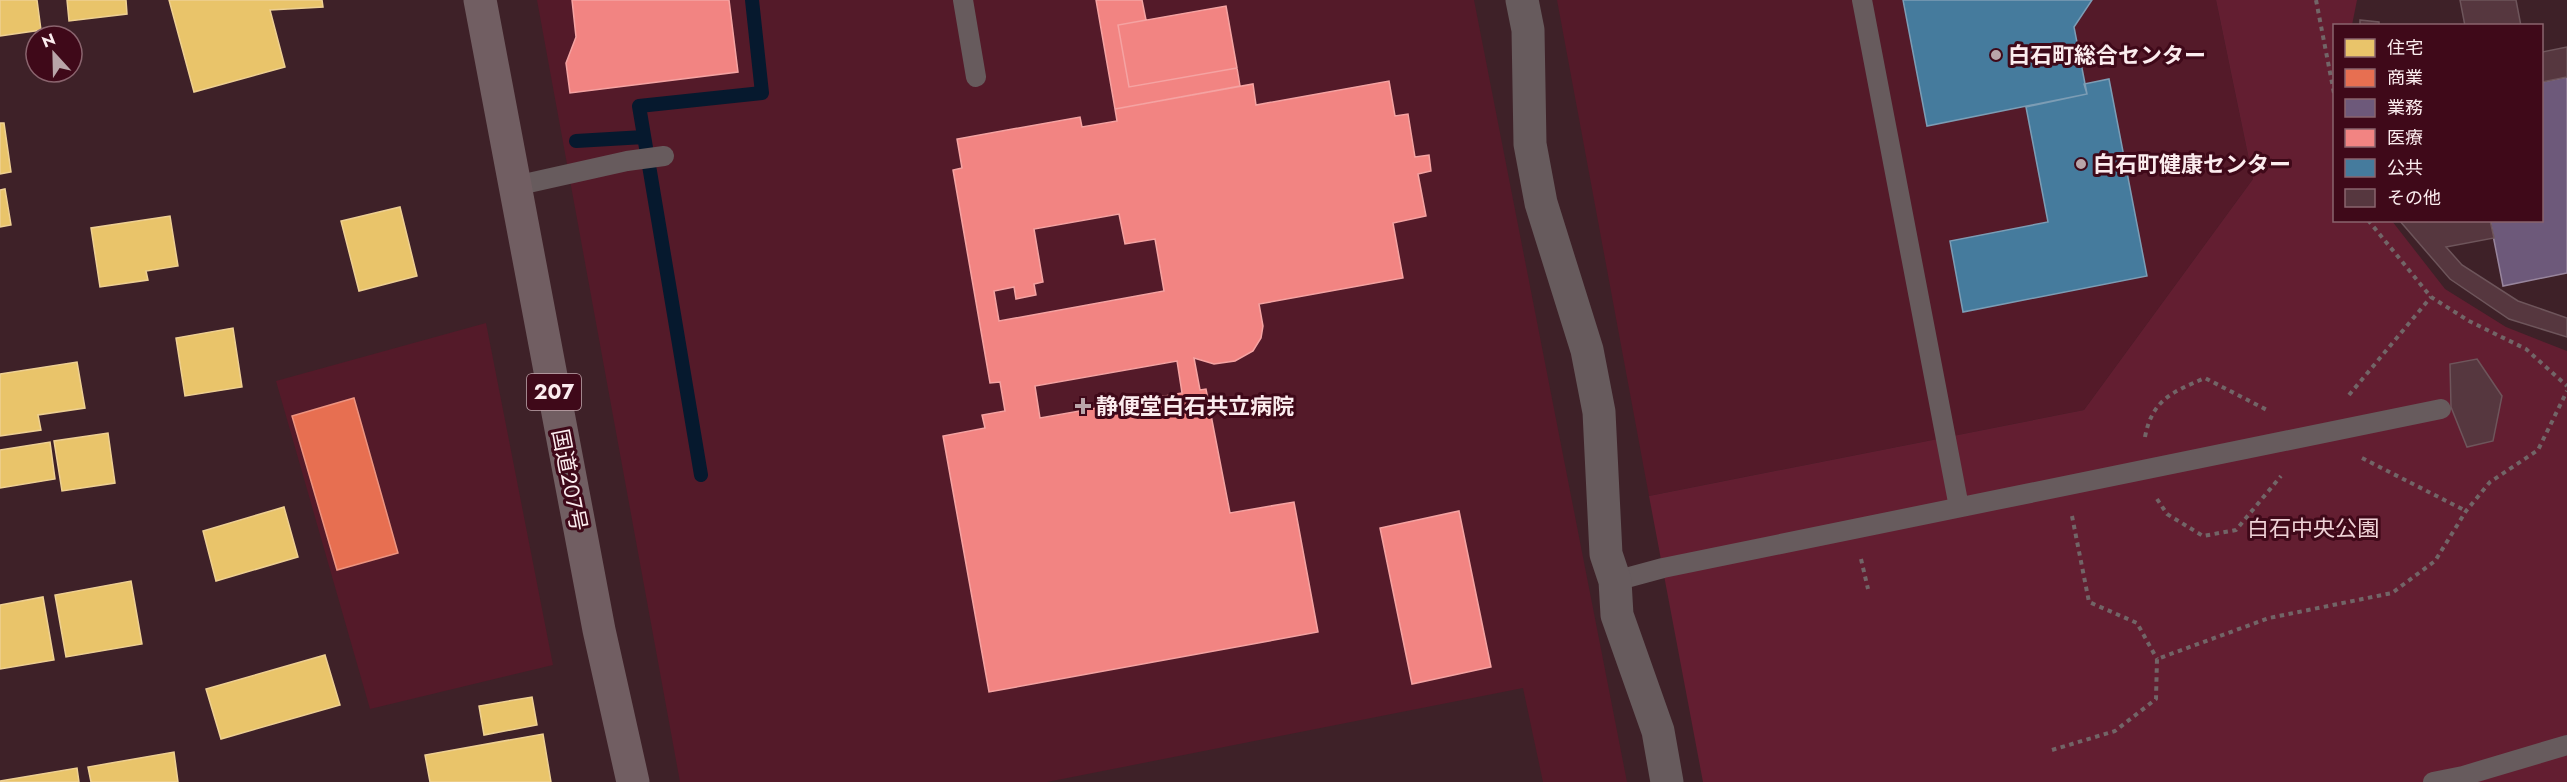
<svg xmlns="http://www.w3.org/2000/svg" width="2567" height="782" font-family="Jost,'Noto Sans JP',sans-serif">
<rect width="100%" height="100%" fill="#3e2128"/>
<path fill="#541a29" d="M537,0H1474L1627,782H1543L1523,688L1047,782H680Z
M1557,0H2216L2253,179L2084,410L1649,496Z
M486,323L553,665L370,709L276,381Z"/>
<path fill="#631e31" d="M2216,0H2357L2352,25L2334,26V220L2392,221L2445,289L2506,327L2567,351V782H1703L1649,496L2084,410L2253,179Z"/>
<path fill="#e9c46a" stroke="#eed092" stroke-width="1.5" d="M0,0H37L41,30L0,36Z
M67,0H126L127,14L69,21Z
M169,0H322L323,7L270,10L285,67L194,92Z
M0,123H4L11,172L0,174Z
M5,189L11,225L0,227V190Z
M400,207L417,276L359,291L341,221Z
M170,216L178,266L146,271L148,280L100,287L91,228Z
M233,328L242,387L185,396L176,338Z
M77,362L85,408L38,415L41,430L0,436V374Z
M108,433L115,483L62,491L54,441Z
M50,442L55,479L0,488V450Z
M284,507L298,557L216,581L203,531Z
M131,581L142,644L66,657L55,595Z
M43,597L54,660L0,669V605Z
M325,655L340,705L221,739L206,689Z
M532,697L537,725L484,735L479,706Z
M543,734L551,782H430L425,755Z
M174,752L178,782H91L88,767Z
M77,768L79,782H0V781Z"/>
<path fill="#e76f51" stroke="#ed9480" stroke-width="1.5" d="M354,398L398,553L337,570L292,416Z"/>
<path fill="#6d597a" stroke="#98859d" stroke-width="1.5" d="M2567,77V273L2503,286L2490,220H2542V82Z"/>
<path fill="#f28482" stroke="#f5a3a2" stroke-width="1.5" fill-rule="evenodd" d="M572,0H729L738,72L570,93L566,63L576,37Z
M1096,0H1142L1146,20L1118,25L1129,87L1237,68L1240,86L1115,109Z
M1226,6L1237,68L1129,87L1118,25Z
M1389,81L1395,116L1408,114L1415,157L1429,155L1431,171L1418,174L1426,216L1393,223L1403,278L1259,304L1263,326L1261,338L1253,351L1235,361L1214,364L1194,358L1200,390L1206,389L1230,513L1294,502L1318,632L989,692L943,436L985,428L982,415L1005,411L1000,382L990,383L953,170L962,168L957,139L1080,117L1082,127L1117,121L1115,109L1253,84L1256,105ZM1119,214L1125,244L1155,239L1164,291L999,321L994,291L1014,287L1016,299L1036,295L1034,284L1043,282L1034,229ZM1177,361L1182,393L1040,418L1035,386Z
M1459,511L1491,667L1412,684L1380,528Z"/>
<path fill="#457b9d" stroke="#7c9db5" stroke-width="1.5" d="M1903,0H2092L2074,27L2087,94L1927,126Z
M2109,79L2147,276L1963,312L1950,241L2048,222L2026,107L2087,94L2084,84Z"/>
<g fill="none" stroke-linecap="round" stroke-linejoin="round">
<path stroke="#06192e" stroke-width="14" d="M576,141L644,137
M701,475L639,106L762,93L752,0"/>
</g>
<path fill="#56373f" stroke="#6e555b" stroke-width="1.5" d="M2460,0H2516L2521,26H2465Z
M2360,20L2379,22V26H2360Z
M2567,47V77L2542,82V52Z
M2399,220H2490L2494,238L2446,247L2462,265L2518,301L2567,318V337L2509,319L2450,279Z
M2477,359L2502,396L2493,441L2467,447L2451,407L2450,364Z"/>
<g fill="none" stroke-linecap="round" stroke-linejoin="round">
<path stroke="#726567" stroke-width="4" stroke-dasharray="4.5 4.5" stroke-linecap="butt" d="M2316,0L2334,93
M2368,220L2431,297L2469,321L2526,349L2567,386
M2349,395L2431,297
M2145,437C2152,400 2172,392 2205,378L2267,410
M2362,458L2466,511
M2157,499L2167,514L2203,536L2236,530L2281,476
M2072,516L2089,602L2137,623L2157,659
M1861,559L1868,589
M2052,750L2115,731L2156,699L2157,659L2269,618L2392,593L2435,561L2466,511L2490,482L2538,450L2567,391"/>
<path stroke="#675b5d" stroke-width="20" d="M963,0L976,77
M1862,0L1959,507
M515,186L627,161L664,156
M1615,581L1663,568L2441,409
M2433,782L2463,776L2567,745"/>
<path stroke="#675b5d" stroke-width="33" d="M1522,0L1528,30L1530,144L1541,203L1587,350L1599,412L1606,554L1615,581L1617,615L1658,731L1667,782"/>
<path stroke="#715e62" stroke-width="33" d="M480,0L599,630L633,782"/>
</g>
<g fill="#b9a5a9" stroke="#3f0919" stroke-width="2">
<circle cx="1996" cy="55" r="6"/>
<circle cx="2081" cy="164" r="6"/>
<path d="M1080 397h6v6h6v6h-6v6h-6v-6h-6v-6h6z"/>
</g>
<g text-anchor="middle" stroke-width="6" stroke-linejoin="round" paint-order="stroke">
<rect fill="#3f0919" stroke="#c3a8ae" stroke-width="1.5" x="527" y="374" width="54" height="36" rx="4.5"/>
<g font-size="21" font-weight="bold" fill="#fbecee">
<text x="554" y="399">207</text>
</g>
<g font-size="22" font-weight="bold" fill="#fbecee" stroke="#3f0919" text-anchor="start">
<text x="2008" y="63">白石町総合センター</text>
<text x="2093" y="172">白石町健康センター</text>
<text x="1096" y="414">静便堂白石共立病院</text>
</g>
<g font-size="22" fill="#fbecee" stroke="#3f0919">
<text transform="translate(570 480) rotate(79)" y="8">国道207号</text>
</g>
<g font-size="22" fill="#efd2d6" stroke="#3f0919">
<text x="2313" y="536">白石中央公園</text>
</g>
</g>
<rect x="2333" y="24" width="210" height="198" fill="#3f0919" stroke="#8a646e" stroke-width="1.5"/>
<rect x="2345" y="39" width="30" height="18" fill="#e9c46a" stroke="#8a646e" stroke-width="1.5"/>
<text x="2387" y="54" font-size="18" fill="#fbecee">住宅</text>
<rect x="2345" y="69" width="30" height="18" fill="#e76f51" stroke="#8a646e" stroke-width="1.5"/>
<text x="2387" y="84" font-size="18" fill="#fbecee">商業</text>
<rect x="2345" y="99" width="30" height="18" fill="#6d597a" stroke="#8a646e" stroke-width="1.5"/>
<text x="2387" y="114" font-size="18" fill="#fbecee">業務</text>
<rect x="2345" y="129" width="30" height="18" fill="#f28482" stroke="#8a646e" stroke-width="1.5"/>
<text x="2387" y="144" font-size="18" fill="#fbecee">医療</text>
<rect x="2345" y="159" width="30" height="18" fill="#457b9d" stroke="#8a646e" stroke-width="1.5"/>
<text x="2387" y="174" font-size="18" fill="#fbecee">公共</text>
<rect x="2345" y="189" width="30" height="18" fill="#56373f" stroke="#8a646e" stroke-width="1.5"/>
<text x="2387" y="204" font-size="18" fill="#fbecee">その他</text>
<g transform="translate(54 54) rotate(338)"><circle r="28" fill="#3f0919" stroke="#8a646e" stroke-width="1.5"/>
<path d="M0-4.5L10 22L0 15L-10 22Z" fill="#b9a5a9"/>
<text y="-9" font-size="16" font-weight="bold" text-anchor="middle" fill="#fbecee">N</text>
</g>
</svg>
